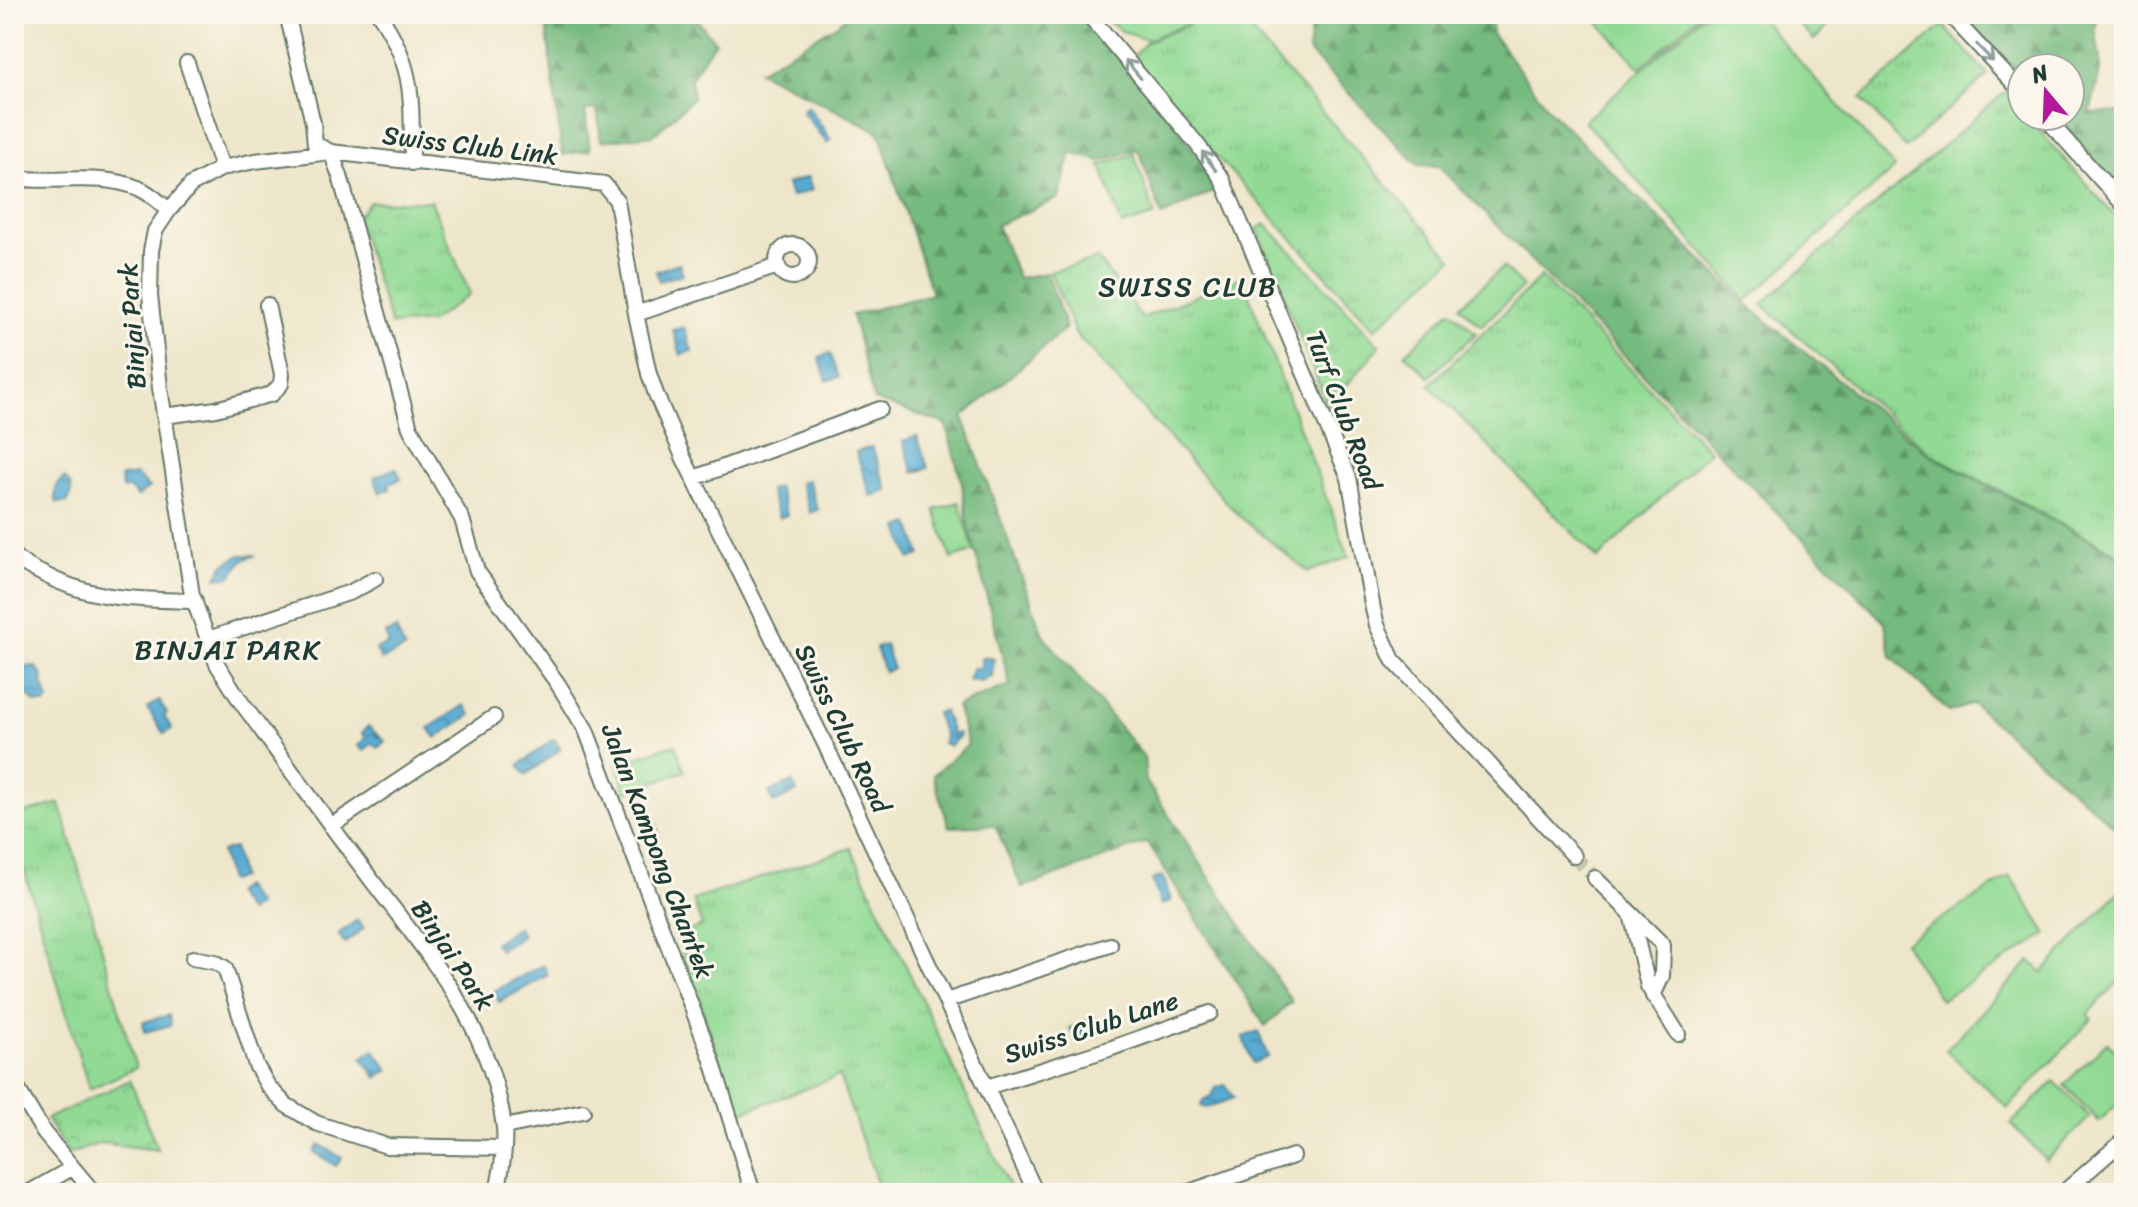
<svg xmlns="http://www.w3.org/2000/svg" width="2138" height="1207" font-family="Sriracha,sans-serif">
<defs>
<pattern id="grass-tufts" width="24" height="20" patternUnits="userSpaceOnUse" patternTransform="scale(2)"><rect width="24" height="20" fill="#92da94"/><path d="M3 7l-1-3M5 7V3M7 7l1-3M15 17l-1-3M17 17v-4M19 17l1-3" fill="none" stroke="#7dbc80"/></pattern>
<pattern id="forest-firs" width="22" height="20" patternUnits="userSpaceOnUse" patternTransform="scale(2)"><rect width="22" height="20" fill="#75ba7e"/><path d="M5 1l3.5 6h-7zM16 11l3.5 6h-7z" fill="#5f9868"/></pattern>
<pattern id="park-crowns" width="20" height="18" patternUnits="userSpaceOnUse" patternTransform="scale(2)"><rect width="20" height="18" fill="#92da94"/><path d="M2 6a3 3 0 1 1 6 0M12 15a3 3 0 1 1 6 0" fill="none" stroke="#7dbc80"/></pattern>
<pattern id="water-ripples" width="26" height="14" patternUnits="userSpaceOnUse" patternTransform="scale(2)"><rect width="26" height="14" fill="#57abd3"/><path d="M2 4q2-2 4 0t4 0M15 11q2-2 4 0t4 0" fill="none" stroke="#478cac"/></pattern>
</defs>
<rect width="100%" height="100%" fill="#fbf7ec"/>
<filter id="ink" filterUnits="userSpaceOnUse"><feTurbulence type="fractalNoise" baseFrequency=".0125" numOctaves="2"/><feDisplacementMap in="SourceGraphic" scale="16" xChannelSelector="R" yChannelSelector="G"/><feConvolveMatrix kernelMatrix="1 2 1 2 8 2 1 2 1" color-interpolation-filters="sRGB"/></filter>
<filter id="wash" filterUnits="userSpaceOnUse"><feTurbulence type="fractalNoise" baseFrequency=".006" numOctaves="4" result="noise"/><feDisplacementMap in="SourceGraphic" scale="32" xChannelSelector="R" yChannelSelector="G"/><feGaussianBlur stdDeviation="1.8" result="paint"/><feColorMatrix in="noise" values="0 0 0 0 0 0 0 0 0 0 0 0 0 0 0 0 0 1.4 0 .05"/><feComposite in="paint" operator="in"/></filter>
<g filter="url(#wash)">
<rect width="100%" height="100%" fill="#eee6ca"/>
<path fill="url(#grass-tufts)" stroke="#588c64" stroke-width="2" d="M1213,14H1236L1452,259L1375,329L1129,61L1146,42Z
M1943,25L1988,75L1905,148L1861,98Z
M2005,92L2022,112V116H2026L2124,226V557L1931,454L1762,304Z
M431,201L470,294L431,322L391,325L356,218L370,202Z
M1266,224L1380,346L1328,407L1257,229Z
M1098,259L1142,318L1242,277L1349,557L1308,572L1238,515L1075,333L1050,272Z
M1541,277L1710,451L1598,559L1429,385Z
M60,803L136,1068L89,1089L14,836V816Z
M851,848L1012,1193H881L839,1076L737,1114L677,935L702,926L693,900Z"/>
<path fill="url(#forest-firs)" stroke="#4a7c59" stroke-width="2" d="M545,14H692L715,41L691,78L693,98L654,135L601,141L597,109L585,110L590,150L562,155Z
M850,14H1082L1153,94L1220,188L1162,216L1138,149L1101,161L1071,153L1059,198L997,225L1018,278L1047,273L1066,328L963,417L1043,635L1144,757L1146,781L1292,1002L1265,1026L1147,842L1022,888L995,825L949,827L933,775L968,745L956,706L1010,685L968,525L962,484L946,424L874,400L852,315L932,294L879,132L759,71L836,25Z
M1313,14H1492V33L1550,111L1745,303L1930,455L2124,559V824L2116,828L1973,704L1949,712L1891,656L1885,623L1439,166L1418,165L1308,51Z
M1962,14H2102L2095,26L2101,67L2090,113L2124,112V195L2056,116H2070V68H2022V77Z"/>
<path fill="url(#park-crowns)" stroke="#588c64" stroke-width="2" d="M130,1080L158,1150L101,1143L69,1154L46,1119Z"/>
<path fill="#92da94" stroke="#588c64" stroke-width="2" d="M1098,14H1211L1147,40L1123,32Z
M1591,14H1701L1640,68Z
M1705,14H1757L1895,168L1746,301L1584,121Z
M1789,14H1841L1814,40Z
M1134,154L1155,215L1122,226L1101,165Z
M1503,267L1523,287L1481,326L1460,306Z
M1451,310L1476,333L1429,377L1405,354Z
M959,502L974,551L951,559L935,510Z
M675,744L685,771L626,792L616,764Z
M2010,876L2047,934L1941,1000L1904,942Z
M2124,886V976L2088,1014L2092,1019L2008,1108L1946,1050L2030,961L2043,972Z
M2107,1042L2124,1059V1098L2099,1121L2064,1085Z
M2054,1081L2090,1117L2046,1160L2011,1124Z"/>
<path fill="url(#water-ripples)" stroke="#3b7484" stroke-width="2" d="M808,106L831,140L827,143L802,111Z
M808,177L812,190L791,197L787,184Z
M679,263L683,274L659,281L656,271Z
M684,327L692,351L681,355L673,330Z
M830,353L839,377L827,381L819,357Z
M917,436L928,468L914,473L903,441Z
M872,447L888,491L871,496L856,452Z
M396,468L401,479L389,484L390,489L380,493L374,477Z
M136,475L149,487L138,497L129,488L122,489L120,477Z
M64,478C73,484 73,494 67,502L57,503L55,498L57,484Z
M808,480L818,510L810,513L800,483Z
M778,487L787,515L779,518L769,490Z
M910,524L921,555L910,559L899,528Z
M240,555H256L243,560L231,576L217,578L223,565Z
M396,629L405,649L381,660L376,649L389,644L385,634Z
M885,645L893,669L884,672L876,648Z
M986,657L994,659L992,676L981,682L968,680L973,668H981V659Z
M30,666L36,667L43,676L42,682L49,700L45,704L35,703L18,684L16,678L23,668Z
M159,700L167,713L164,716L172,729L164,734L147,708Z
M464,705L471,715L436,738L429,728Z
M944,711L952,734L958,733L959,737L949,746L943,743L944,736L936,713Z
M368,726L385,741L378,748L372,743L364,751L358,746L366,737L362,733Z
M554,739L561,749L526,775L519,765Z
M792,782L797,792L773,803L769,792Z
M650,810L659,833L648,837L640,813Z
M234,848L241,878L229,881L221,852Z
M1163,876L1171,901L1161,905L1152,880Z
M243,886L257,905L248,912L234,893Z
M357,920L364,928L345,943L338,934Z
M517,927L522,935L500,951L494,943Z
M543,965L548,975L499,1002L494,991Z
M169,1015L171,1025L145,1032L143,1022Z
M1094,1017L1100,1030L1076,1041L1070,1028Z
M1258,1031L1268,1057L1253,1063L1243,1037Z
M374,1049L389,1070L377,1078L362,1058Z
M1225,1085L1234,1098L1206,1108L1201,1106L1203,1101L1211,1097L1215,1088Z
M319,1144L342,1158L336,1166L314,1153Z"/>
</g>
<g filter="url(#ink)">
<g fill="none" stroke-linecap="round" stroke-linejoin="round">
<path stroke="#c5c4ac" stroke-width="14" stroke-dasharray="14 7" stroke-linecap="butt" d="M1574,856L1595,878"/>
<defs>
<path id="minor" d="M287,14L313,123L315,144L331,152L340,176L410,428L462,519L477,571L558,684L586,730L712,1060L753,1193
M379,14C416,69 411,100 412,163
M1088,14L1197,144L1222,179L1349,478L1373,609L1377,625L1393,660L1574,856
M1949,14L2022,92
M187,63L222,168
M2044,116L2124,205
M14,178C55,184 99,172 138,188C149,192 159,202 169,210
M777 261a16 16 0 1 1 32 0a16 16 0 1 1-32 0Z
M636,314L778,266
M164,416L216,409L272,394L281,384L282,374L267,305
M694,478L880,409
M14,556C22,564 31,568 41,573C92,601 138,599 195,601
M208,639L351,592L375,579
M331,826L494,717
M1595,878L1663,945L1662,976L1653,996
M1631,914L1648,986L1678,1034
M193,958L215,962L225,968L256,1065L268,1086L286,1105L316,1123L387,1146L504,1148
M946,1001L1110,945
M14,1083L44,1133L94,1193
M987,1087L1109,1049L1210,1013
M504,1127L583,1111
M28,1193L72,1168
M497,1193C501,1171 506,1149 504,1127C491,1024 426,953 367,874C324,817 283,759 241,702L217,664L192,595L160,388L150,295L151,251L155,231L169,210L191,185L222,168L255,161L331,152L604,184L617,201L636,314L649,374L656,394L684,459L825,744L1036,1193
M1186,1193L1293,1156
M2063,1193L2124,1140"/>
</defs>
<use href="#minor" stroke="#677868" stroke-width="18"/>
<use href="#minor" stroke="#fff" stroke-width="14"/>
</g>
<defs><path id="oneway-shaft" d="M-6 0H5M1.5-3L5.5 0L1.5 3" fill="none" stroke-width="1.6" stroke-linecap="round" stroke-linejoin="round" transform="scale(2)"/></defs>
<g stroke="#8f9e9a">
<use href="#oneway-shaft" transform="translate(1985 53) rotate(47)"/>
<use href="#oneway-shaft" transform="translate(1133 69) rotate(-130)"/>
<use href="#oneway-shaft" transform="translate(1209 161) rotate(-126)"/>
</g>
</g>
<g text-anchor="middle" stroke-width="6" stroke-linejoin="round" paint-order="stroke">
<g font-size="26" fill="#1f3d34" stroke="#fbf7ec">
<text transform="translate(470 145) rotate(7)" y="9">Swiss Club Link</text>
<text transform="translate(132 326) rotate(-94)" y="9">Binjai Park</text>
<text transform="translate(1344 410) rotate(69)" y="9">Turf Club Road</text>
<text transform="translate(843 728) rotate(64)" y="9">Swiss Club Road</text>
<text transform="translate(658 851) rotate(69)" y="9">Jalan Kampong Chantek</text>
<text transform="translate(453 955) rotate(56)" y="9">Binjai Park</text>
<text transform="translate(1091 1027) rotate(-18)" y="9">Swiss Club Lane</text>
</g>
<g font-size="28" letter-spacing="2" fill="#1f3d34" stroke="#fbf7ec">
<text x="1188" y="296">SWISS CLUB</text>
<text x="228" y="659">BINJAI PARK</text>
</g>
</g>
<rect width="2138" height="1207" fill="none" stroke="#fbf7ec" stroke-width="48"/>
<g transform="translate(2046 92) rotate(341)"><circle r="38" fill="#fbf7ec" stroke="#a3ada2" stroke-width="2"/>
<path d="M0-6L14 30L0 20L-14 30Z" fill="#b5179e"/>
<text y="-12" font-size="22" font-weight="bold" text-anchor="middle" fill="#1f3d34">N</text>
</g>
</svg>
